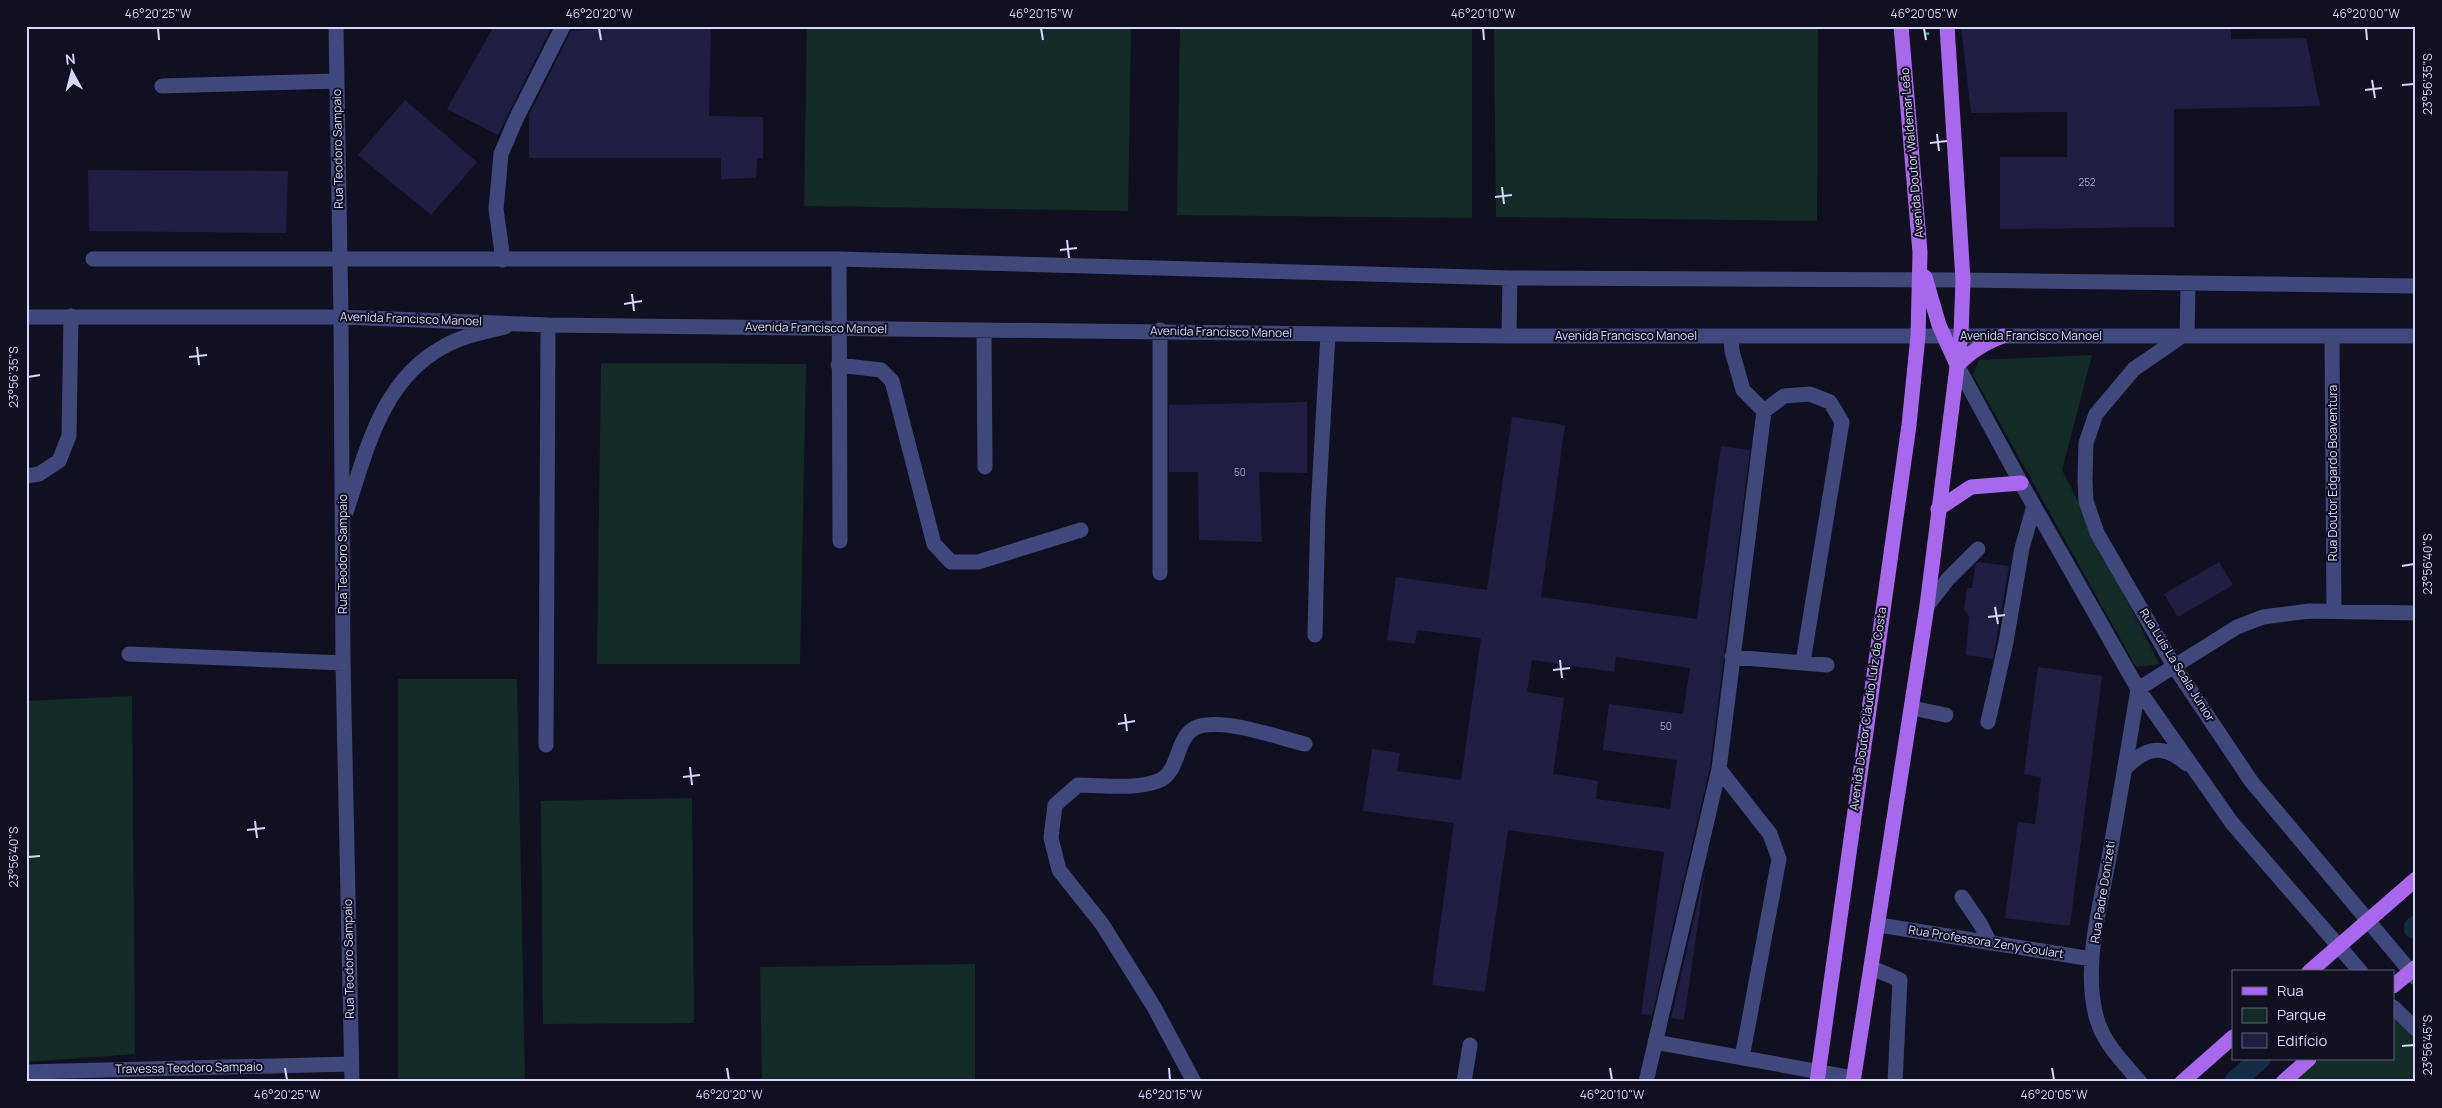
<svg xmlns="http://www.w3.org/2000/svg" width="2442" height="1108" font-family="Manrope,sans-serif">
<rect width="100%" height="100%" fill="#111021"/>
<path fill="#142a26" d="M807,26H1131L1128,211L804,206Z
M1180,26H1472V218L1177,215Z
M1494,26H1818L1817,221L1496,217Z
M2092,355L2062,470L2159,664L2136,667L1973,375L1979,360Z
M601,363L806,364L800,664H597Z
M398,679H517L525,1082H398Z
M132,696L135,1054L26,1062V701Z
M692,798L694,1023L543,1024L541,801Z
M975,964V1082H762L760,967Z
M2393,1016L2416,1037V1082H2293L2320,1059H2393Z"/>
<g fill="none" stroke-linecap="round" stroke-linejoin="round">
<path stroke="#132c42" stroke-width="21" d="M2414,928L2416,926
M2234,1082L2260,1059"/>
</g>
<path fill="#201e40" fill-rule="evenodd" d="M494,26H552L498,135L447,109Z
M603,26H711L709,116L763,117V158H757L756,178L721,179V158H529V115L571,31L599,29Z
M1961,26H2231V39L2306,38L2320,106L2174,109V227L2000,229V157H2067V112L1971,113Z
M405,100L477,162L431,215L358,155Z
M88,170L288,171L286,233L89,231Z
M1307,402V473L1259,472L1262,542L1199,540L1198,472H1169V405Z
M1512,417L1565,425L1541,597L1697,619L1721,446L1750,450L1710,767L1652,1016L1641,1014L1664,852L1508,830L1485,992L1432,985L1454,823L1363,811L1372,749L1400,753L1397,771L1461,780L1481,638L1417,630L1415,644L1387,640L1396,577L1487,590ZM1616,657L1690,668L1683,714L1609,704L1603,750L1677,760L1670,809L1596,799L1598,781L1553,774L1564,698L1527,692L1532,660L1614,672Z
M1978,562L2009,566L1993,659L1966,655L1969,616L1964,610L1967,588H1972L1976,564Z
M2219,562L2233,585L2178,617L2164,594Z
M2038,667L2102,676L2070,926L2005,918L2018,822L2035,824L2041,777L2024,774Z
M1706,867L1684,1020L1671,1018Z"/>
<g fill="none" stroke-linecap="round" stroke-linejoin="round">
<path stroke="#3ca791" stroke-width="3" stroke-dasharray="2.5 4" stroke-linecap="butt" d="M1927,26L1928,38"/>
<path stroke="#40477b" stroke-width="15" d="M336,26L341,317L343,663L352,1082
M162,86L337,81
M93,259H839L1510,278L1963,280L2416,286
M839,259L840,541
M503,260L496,209L501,154L516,119L563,26
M26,317H341L548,325L1509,336H2416
M984,331L985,467
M1509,336L1510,278
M1731,336L1732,351L1743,390L1764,411
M2182,336L2134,369L2096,414L2086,443L2085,480L2086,501L2097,533L2174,666L2251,781L2416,978
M2187,336L2188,284
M2332,336L2334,611
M838,365L881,370L892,381L934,544L951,562H978L1081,530
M1957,365L2021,483L2138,689L2232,823L2361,972
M26,476L39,474L59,461L69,436L71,316
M346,512C367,450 381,381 443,347C461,336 485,332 505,327
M1160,573V330
M1927,606L1948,579L1978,549
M1315,635L1318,510L1328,334
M129,654L343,663
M1732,657L1827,665
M1912,708L1946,715
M1988,722L2006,642L2022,548L2034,506
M546,745L548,325
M1719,769L1770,834L1779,859L1742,1058
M2124,770C2145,747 2162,743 2187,764
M1962,897L1981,925L1990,943
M1879,925L2092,959
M1872,968L1900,980L1895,1082
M2393,1007L2416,1029
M1655,1042L1853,1078
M26,1072L351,1064
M1194,1082L1154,1007L1102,924L1059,870L1051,838L1055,805L1078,785C1103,785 1134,790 1158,781C1182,772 1174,733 1200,726C1229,719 1276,737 1305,744
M1464,1082L1470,1045
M1646,1082L1719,769L1764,411L1784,396L1810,394L1830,402L1842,422L1803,662
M2140,1082C2122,1061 2103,1043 2096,1016C2083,965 2100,908 2109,858C2119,801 2129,745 2138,689L2237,627L2263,617L2310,611L2416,613"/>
<path stroke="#a868ee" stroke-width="15" d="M1925,277L1939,325L1957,365
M1957,365C1972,351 1984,343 2003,336
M1938,509L1971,487L2021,483
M2309,972L2416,879
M2393,986L2416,967
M1817,1082L1909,425L1918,336L1920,252L1901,26
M1853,1082L1927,606L1961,335L1963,280L1947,26
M2182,1082L2233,1037
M2283,1082L2309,1059"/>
</g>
<path fill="none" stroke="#d5d6fa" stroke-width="2" d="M158,28L159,40M599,28L601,40M1041,28L1043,40M1483,28L1484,40M1924,28L1926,40M2366,28L2367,40M2372,80L2375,98M2402,85L2414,84M2365,90L2382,88M1937,134L1939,151M1930,143L1947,141M1502,187L1504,204M1495,197L1512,195M1067,240L1069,258M1060,250L1077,248M632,294L634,311M624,304L642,301M197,347L199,365M189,357L207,355M28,377L40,375M2402,566L2414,564M1995,607L1998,624M1988,617L2005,615M1560,660L1562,678M1553,670L1570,668M1125,714L1127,731M1118,724L1135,721M690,767L692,785M683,777L700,775M255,821L257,838M247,830L265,828M28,857L40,856M2402,1046L2414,1045M285,1068L287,1080M727,1068L729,1080M1169,1068L1170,1080M1610,1068L1612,1080M2052,1068L2054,1080"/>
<g text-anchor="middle" stroke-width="4" stroke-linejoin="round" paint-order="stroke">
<g font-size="10" fill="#a8a8cc">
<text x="2087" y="186">252</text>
<text x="1240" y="476">50</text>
<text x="1666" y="730">50</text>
</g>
<g font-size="12" fill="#d5d6fa" stroke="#111021">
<text transform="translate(338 149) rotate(-91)" y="4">Rua Teodoro Sampaio</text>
<text transform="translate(1912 153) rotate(-95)" y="4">Avenida Doutor Waldemar Leão</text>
<text transform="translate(411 319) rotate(2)" y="4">Avenida Francisco Manoel</text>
<text transform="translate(816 328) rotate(1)" y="4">Avenida Francisco Manoel</text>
<text transform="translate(1221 332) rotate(1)" y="4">Avenida Francisco Manoel</text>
<text x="1626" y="340">Avenida Francisco Manoel</text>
<text x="2031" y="340">Avenida Francisco Manoel</text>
<text transform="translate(2333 473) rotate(-90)" y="4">Rua Doutor Edgardo Boaventura</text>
<text transform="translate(343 554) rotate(-90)" y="4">Rua Teodoro Sampaio</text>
<text transform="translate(2177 665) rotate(58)" y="4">Rua Luís La Scala Júnior</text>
<text transform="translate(1868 709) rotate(-82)" y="4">Avenida Doutor Cláudio Luiz da Costa</text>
<text transform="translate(2103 892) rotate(-81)" y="4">Rua Padre Donizeti</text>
<text transform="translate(1986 942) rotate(9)" y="4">Rua Professora Zeny Goulart</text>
<text transform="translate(349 959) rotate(-91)" y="4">Rua Teodoro Sampaio</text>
<text transform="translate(189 1068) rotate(-1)" y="4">Travessa Teodoro Sampaio</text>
</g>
</g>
<rect width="2442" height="1108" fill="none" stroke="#111021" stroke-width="55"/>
<rect x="2232" y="970" width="162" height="90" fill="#111021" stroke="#5f5f78"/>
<rect x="2242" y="987" width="25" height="8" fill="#a868ee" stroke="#5f5f78"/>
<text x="2277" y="996" font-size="15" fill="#d5d6fa">Rua</text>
<rect x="2242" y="1008" width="25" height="15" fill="#142a26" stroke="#5f5f78"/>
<text x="2277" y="1020" font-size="15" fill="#d5d6fa">Parque</text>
<rect x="2242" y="1033" width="25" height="15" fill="#201e40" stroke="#5f5f78"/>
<text x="2277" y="1046" font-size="15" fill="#d5d6fa">Edifício</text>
<g transform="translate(72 72) rotate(353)" stroke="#111021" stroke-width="4" paint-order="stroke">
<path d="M0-4L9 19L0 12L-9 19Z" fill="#d5d6fa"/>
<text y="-8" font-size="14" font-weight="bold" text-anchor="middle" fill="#d5d6fa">N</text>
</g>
<rect x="28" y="28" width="2386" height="1052" fill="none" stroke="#d5d6fa" stroke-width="2"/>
<g font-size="12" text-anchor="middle" fill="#d5d6fa">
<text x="158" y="18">46°20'25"W</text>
<text x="599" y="18">46°20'20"W</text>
<text x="1041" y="18">46°20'15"W</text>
<text x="1483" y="18">46°20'10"W</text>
<text x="1924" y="18">46°20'05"W</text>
<text x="2366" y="18">46°20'00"W</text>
<text transform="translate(2428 84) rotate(-90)" y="4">23°56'35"S</text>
<text transform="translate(14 377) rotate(-90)" y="4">23°56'35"S</text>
<text transform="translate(2428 564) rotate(-90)" y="4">23°56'40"S</text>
<text transform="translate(14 857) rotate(-90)" y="4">23°56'40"S</text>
<text transform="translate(2428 1045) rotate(-90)" y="4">23°56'45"S</text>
<text x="287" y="1099">46°20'25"W</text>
<text x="729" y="1099">46°20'20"W</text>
<text x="1170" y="1099">46°20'15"W</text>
<text x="1612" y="1099">46°20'10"W</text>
<text x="2054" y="1099">46°20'05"W</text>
</g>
</svg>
